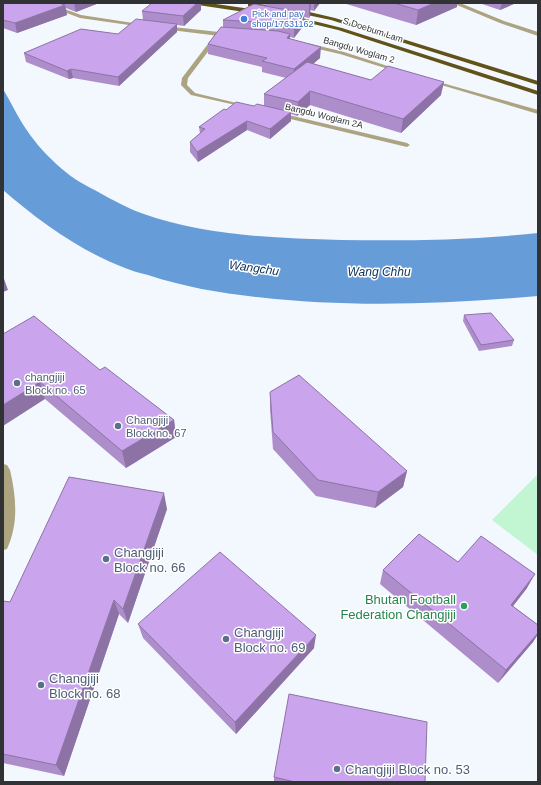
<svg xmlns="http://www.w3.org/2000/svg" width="541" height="785" font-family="Helvetica,sans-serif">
<rect width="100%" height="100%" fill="#f3f7fe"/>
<path fill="#c2f6d3" d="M538,474V555L492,520Z"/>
<path fill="#669cd8" d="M3,89C11,102 17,116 26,129C35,143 49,158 62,169C73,179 87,186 100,193C113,200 127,208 141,213C205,236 274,238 341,240C407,241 473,240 538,233V296C444,304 351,308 257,297C220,293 184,287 148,275C140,273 132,271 125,268C80,251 39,221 3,190Z"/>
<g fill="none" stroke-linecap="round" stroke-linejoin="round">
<path fill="#aca381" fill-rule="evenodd" d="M214,36L219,37L188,78L187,85L195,93L249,106V108L191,95L181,85L182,78Z
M280,113L407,143L410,145L407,147L278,116L277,115Z"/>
<path fill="#aca381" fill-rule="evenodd" d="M40,3H48L81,15L146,25L143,27L80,18Z
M452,3H460L504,21L538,32V36L500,23Z
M164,26L228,33L231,35L228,37L162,29V27Z
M307,43L344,52L403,71L398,72L340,54L305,46L304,45Z
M428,79L538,110V114L428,81Z
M3,464L7,465L10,470C16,496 19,523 7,549L3,550L4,508Z"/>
<path fill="#605218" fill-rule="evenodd" d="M195,3H209L257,10L260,12L257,14L198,5Z
M250,3L288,7L335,18L538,81V85L331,20L288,11L248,6V4Z
M290,15L342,28L538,91V95L338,30L288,18L287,17Z"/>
</g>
<path fill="#ae8dcb" d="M3,3H99L76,12L66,8L67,15L17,33L3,28Z
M266,3H320L314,11L310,10V16L309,18L304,17V25L294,38L290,37V39L320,58L313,64L371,80L441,95L401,133L310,105L297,116L291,114V121L270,139L247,130L198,162L190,152V142L200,133L199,127L226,110L264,105V94L286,78L262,72V67L208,54V44L223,28V20L266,6Z
M343,3H457V7L416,25Z
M479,3H516L500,10Z
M201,10L184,26L177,25V32L119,86L73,78L69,79L26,62L24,53L118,34L143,20L142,11Z
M464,315L514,340L512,346L479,351L463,321Z
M3,334L100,370L174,420L176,437L126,468L45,399Z
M270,392L407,471L403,487L375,508L316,496L273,449L270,409Z
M167,509L128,623L119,614L64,776L3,763V601L10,602Z
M458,562L527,588L513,606L538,625V634L533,642L498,683L380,584L383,570Z
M138,624L314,648L236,734L143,638Z
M274,777L425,782H274Z"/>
<path fill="#8d73a5" d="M74,3H99L76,12Z
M197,3H201V10L184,26L183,16Z
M309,3H311L310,16L309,18Z
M314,3H320L314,11Z
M434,3H457V7L416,25L418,10Z
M502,3H516L500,10Z
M65,5L67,15L17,33L15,23Z
M304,13V25L294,38V27Z
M177,24V32L119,86L118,77Z
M290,34V44L287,38Z
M321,47L320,58L294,80V69Z
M71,69L73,78L69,79L67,71Z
M444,82L441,95L401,133L403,119Z
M310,91V105L297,116L298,102Z
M291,112V121L270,139V129Z
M247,121V130L198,162L197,152Z
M3,276L8,290L3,292Z
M40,382L45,399L3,426V405Z
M174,420L176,437L126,468L122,451Z
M407,471L403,487L375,508L378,492Z
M164,493L167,509L128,623L123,609Z
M535,574L527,588L503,619L511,605Z
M114,600L119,614L64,776L56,765Z
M538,633V634L533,642L498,683L506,670Z
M316,635L314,648L236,734L235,722Z"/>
<path fill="#caa4ec" stroke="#8d73a5" d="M3,3H59L65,5L15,23L3,20Z
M152,3H197L183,16L142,11Z
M394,3H434L418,10Z
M254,4L304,13L294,27L278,23L223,20Z
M136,19L177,24L118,77L71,69L67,71L24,53L81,29L118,34Z
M221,27L278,31L290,34L287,38L321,47L294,69L262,61L267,58L208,44Z
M307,62L371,80L388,66L444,82L403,119L310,91L298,102L264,94Z
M236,102L254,106L257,104L291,112L270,129L247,121L197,152L190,142L205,129L199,127L224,109L226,110Z
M491,313L514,340L481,345L464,315Z
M34,316L100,370L105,367L174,420L122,451L40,382L3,405V334Z
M299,375L407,471L378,492L318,480L273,432L270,392Z
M69,477L164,493L123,609L114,600L56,765L3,754V601L10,602Z
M419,534L458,562L481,536L535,574L511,605L538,625V633L506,670L383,570Z
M220,552L316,635L235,722L138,624Z
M289,694L427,722L425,782H295L274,777Z"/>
<circle fill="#3f7fe0" stroke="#fff" stroke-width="1.5" cx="244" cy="19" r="4"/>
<g fill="#5c6f8a" stroke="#fff" stroke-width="1.5">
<circle cx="17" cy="383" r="4"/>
<circle cx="118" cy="426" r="4"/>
<circle cx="106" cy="559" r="4"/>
<circle cx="226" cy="639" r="4"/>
<circle cx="41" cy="685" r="4"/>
<circle cx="337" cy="769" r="4"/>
</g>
<circle fill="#2e9e5b" stroke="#fff" stroke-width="1.5" cx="464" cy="606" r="4"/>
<g text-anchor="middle" stroke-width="3" stroke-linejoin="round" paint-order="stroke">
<g font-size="9" fill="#366cbe" stroke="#fff" text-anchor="start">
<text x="252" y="17">Pick and pay<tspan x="252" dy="10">shop/17631162</tspan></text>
</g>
<g font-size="9" fill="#303234" stroke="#fff">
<text transform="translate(373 30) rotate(18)" y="3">S Doebum Lam</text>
<text transform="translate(359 50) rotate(16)" y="3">Bangdu Woglam 2</text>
<text transform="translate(324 116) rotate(14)" y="3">Bangdu Woglam 2A</text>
</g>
<g font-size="11" fill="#4e5e75" stroke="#fff" text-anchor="start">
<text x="25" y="381">changjiji<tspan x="25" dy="13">Block no. 65</tspan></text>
<text x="126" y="424">Changjiji<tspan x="126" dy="13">Block no. 67</tspan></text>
</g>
<g font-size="12" font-style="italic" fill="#0b335a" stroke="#fff">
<text transform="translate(254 268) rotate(8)" y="4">Wangchu</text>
<text x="379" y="276">Wang Chhu</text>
</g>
<g font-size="13" fill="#4e5e75" stroke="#fff" text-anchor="start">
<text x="114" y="557">Changjiji<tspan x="114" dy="15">Block no. 66</tspan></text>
<text x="234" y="637">Changjiji<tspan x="234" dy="15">Block no. 69</tspan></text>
<text x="49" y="683">Changjiji<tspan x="49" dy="15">Block no. 68</tspan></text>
<text x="345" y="774">Changjiji Block no. 53</text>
</g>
<g font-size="13" fill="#27864d" stroke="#fff" text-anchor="end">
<text x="456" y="604">Bhutan Football<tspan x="456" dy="15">Federation Changjiji</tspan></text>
</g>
</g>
<rect width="541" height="785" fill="none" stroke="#303234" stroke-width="8"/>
</svg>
